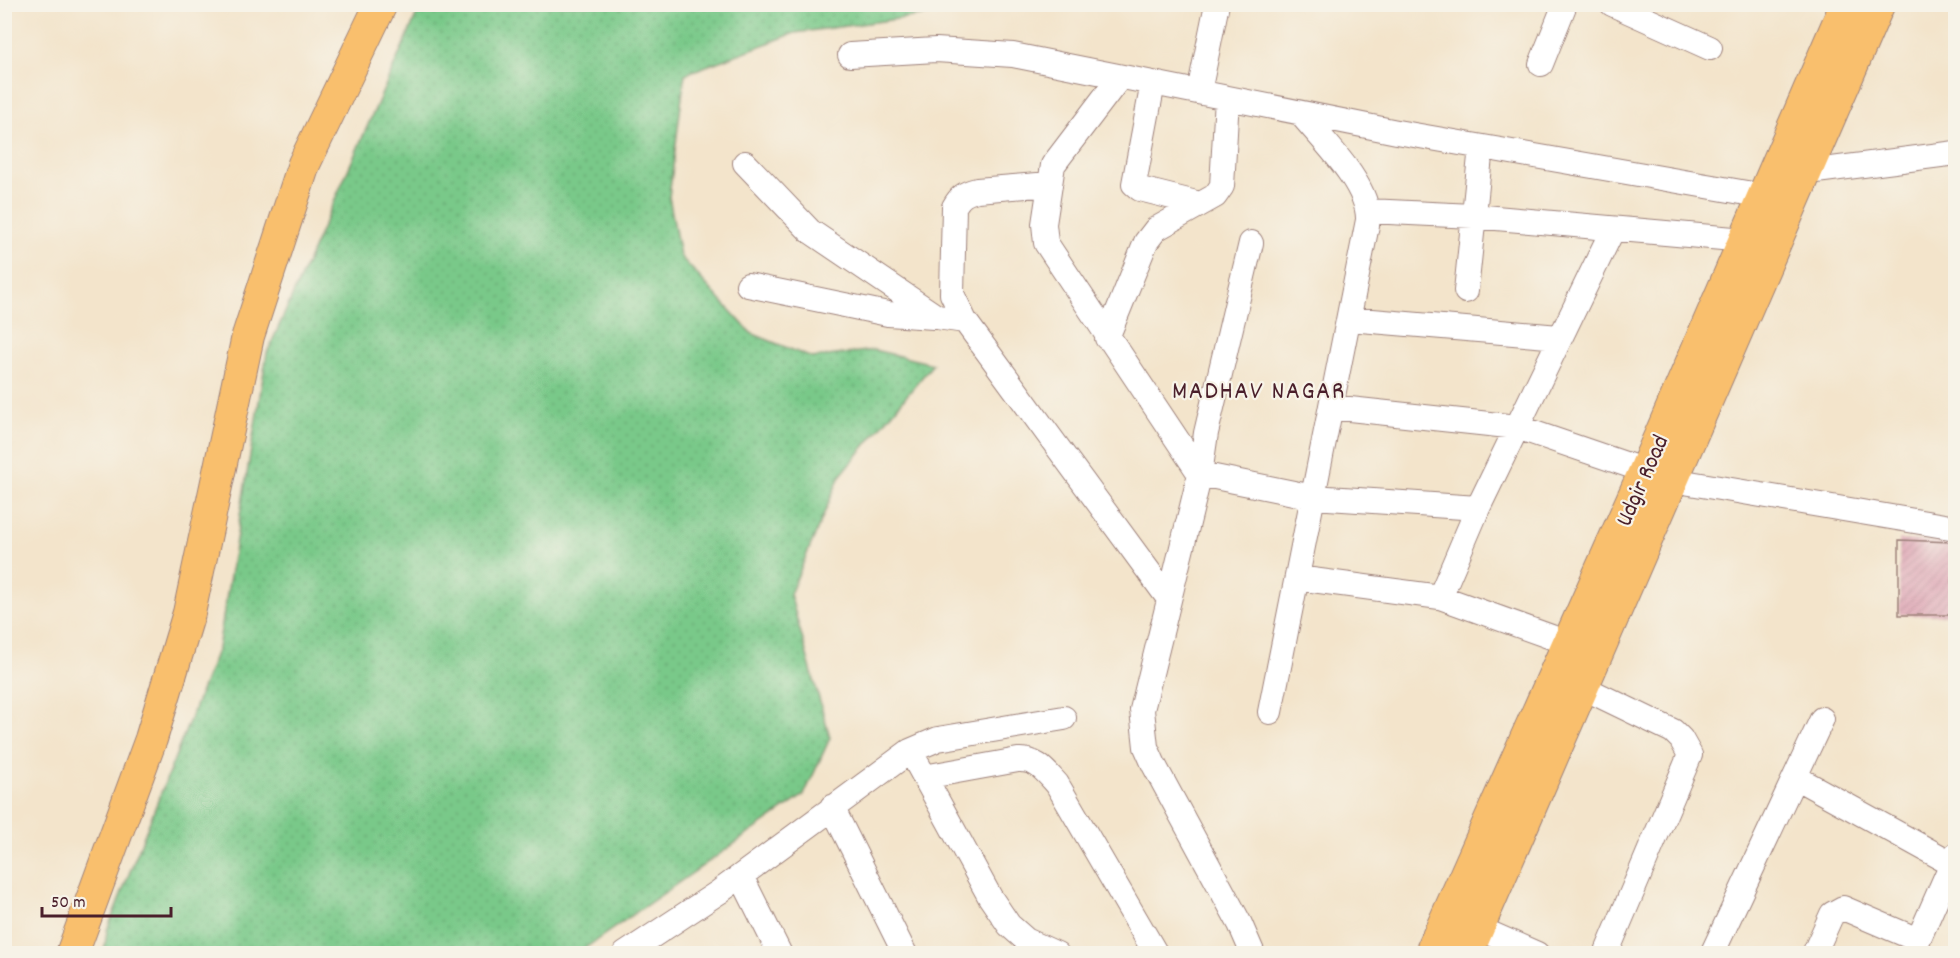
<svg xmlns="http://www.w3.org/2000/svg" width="1960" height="958" font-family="Dekko,sans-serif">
<defs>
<pattern id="grass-dots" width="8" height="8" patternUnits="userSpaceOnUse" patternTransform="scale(1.5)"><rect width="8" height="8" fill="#79c989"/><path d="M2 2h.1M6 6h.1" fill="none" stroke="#6aac76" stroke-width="1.8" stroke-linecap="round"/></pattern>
<pattern id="building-hatch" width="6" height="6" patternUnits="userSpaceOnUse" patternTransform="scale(1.5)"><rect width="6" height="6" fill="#d892a8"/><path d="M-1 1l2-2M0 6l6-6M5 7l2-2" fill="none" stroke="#b17789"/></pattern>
</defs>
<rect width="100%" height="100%" fill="#f7f3e8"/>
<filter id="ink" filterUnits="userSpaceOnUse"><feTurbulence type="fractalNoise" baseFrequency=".0167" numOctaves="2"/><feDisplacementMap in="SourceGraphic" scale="12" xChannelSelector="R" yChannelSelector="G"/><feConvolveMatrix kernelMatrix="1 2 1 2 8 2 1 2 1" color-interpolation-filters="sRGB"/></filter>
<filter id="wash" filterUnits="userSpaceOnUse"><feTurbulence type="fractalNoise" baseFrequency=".008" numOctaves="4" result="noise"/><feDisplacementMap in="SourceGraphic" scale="24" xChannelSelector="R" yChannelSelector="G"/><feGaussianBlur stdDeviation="1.35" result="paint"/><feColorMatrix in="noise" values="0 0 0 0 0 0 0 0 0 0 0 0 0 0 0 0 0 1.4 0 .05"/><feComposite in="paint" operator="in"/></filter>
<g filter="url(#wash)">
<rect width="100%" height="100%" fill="#f3e4cb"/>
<path fill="url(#grass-dots)" stroke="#62745a" stroke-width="1.5" d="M421,5H979L977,8L795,33L685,74L669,197L680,256L751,333L812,358L874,350L933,364L840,476L790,594L830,738L804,795L578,953H104L107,930L218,648L267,353Z"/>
<g id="blocks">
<path fill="url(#building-hatch)" d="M1899,540L1952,542L1953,615H1899Z"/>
</g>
</g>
<g filter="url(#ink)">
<use href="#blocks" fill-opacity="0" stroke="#9e827b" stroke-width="1.5"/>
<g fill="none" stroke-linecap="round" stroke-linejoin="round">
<defs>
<path id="minor" d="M1612,4L1710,48
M850,55L936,50L1013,55L1397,132L1764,196
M1541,64L1565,4
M1120,77L1053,165L1044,224L1046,243L1200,474L1313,497L1478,508
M1153,83L1134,184L1140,189L1200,204
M1199,92L1217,4
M745,163L810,231L937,317L965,321
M1793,174L1956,153
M1050,184L977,190C965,193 960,196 954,207L952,294L965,321L1169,599
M1368,211L1473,216L1745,240
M1251,243L1206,433L1200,474L1142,710L1146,747L1154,765L1240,924L1253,954
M748,285L888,314L934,317
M1466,291L1481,147
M1349,319L1559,337
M1107,338L1146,242L1156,229L1215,196L1222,186L1227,98
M1331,407L1517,427L1672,480L1956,528
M1297,578L1440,597L1568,643
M1440,597L1478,508L1613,229
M1582,687L1673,731L1681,739L1690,755L1606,954
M1270,712L1368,220C1369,184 1322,140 1300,113
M918,765L990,897L1009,925L1026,940L1057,954
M924,777L1018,760C1037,759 1045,771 1057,784L1156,954
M1795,777L1951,863
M832,807L905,954
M741,876L780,954
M1467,914L1478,928L1537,954
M625,954L719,892L910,751L938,739L1064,718
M1712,954L1822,719
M1814,954L1832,914L1843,908L1918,940
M1912,954L1956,854"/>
<path id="major" d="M72,954L151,739L189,613L248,336L304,164L381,4"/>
<path id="highway" d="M1431,954L1645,472L1847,4
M1466,954L1878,4"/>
</defs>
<use href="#minor" stroke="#9e827b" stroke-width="26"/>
<use href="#major" stroke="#9e827b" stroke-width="34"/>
<use href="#highway" stroke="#9e827b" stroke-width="35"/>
<use href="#minor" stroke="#fff" stroke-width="24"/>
<use href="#major" stroke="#f9bf6d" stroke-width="32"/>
<use href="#highway" stroke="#f9bf6d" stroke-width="33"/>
</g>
</g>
<g text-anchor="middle" stroke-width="4.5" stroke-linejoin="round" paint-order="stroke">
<g font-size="24" fill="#4a1f2b" stroke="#f7f3e8">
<text transform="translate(1641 480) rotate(-66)" y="8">Udgir Road</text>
</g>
<g font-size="26" letter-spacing="1.5" fill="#4a1f2b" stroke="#f7f3e8">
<text x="1259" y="398">MADHAV NAGAR</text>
</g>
</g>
<rect width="1960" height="958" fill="none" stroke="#f7f3e8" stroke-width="24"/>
<path d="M42 907v9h129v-9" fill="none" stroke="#4a1f2b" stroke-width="3"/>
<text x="51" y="907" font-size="18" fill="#4a1f2b" stroke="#f7f3e8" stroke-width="4.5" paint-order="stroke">50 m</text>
</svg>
